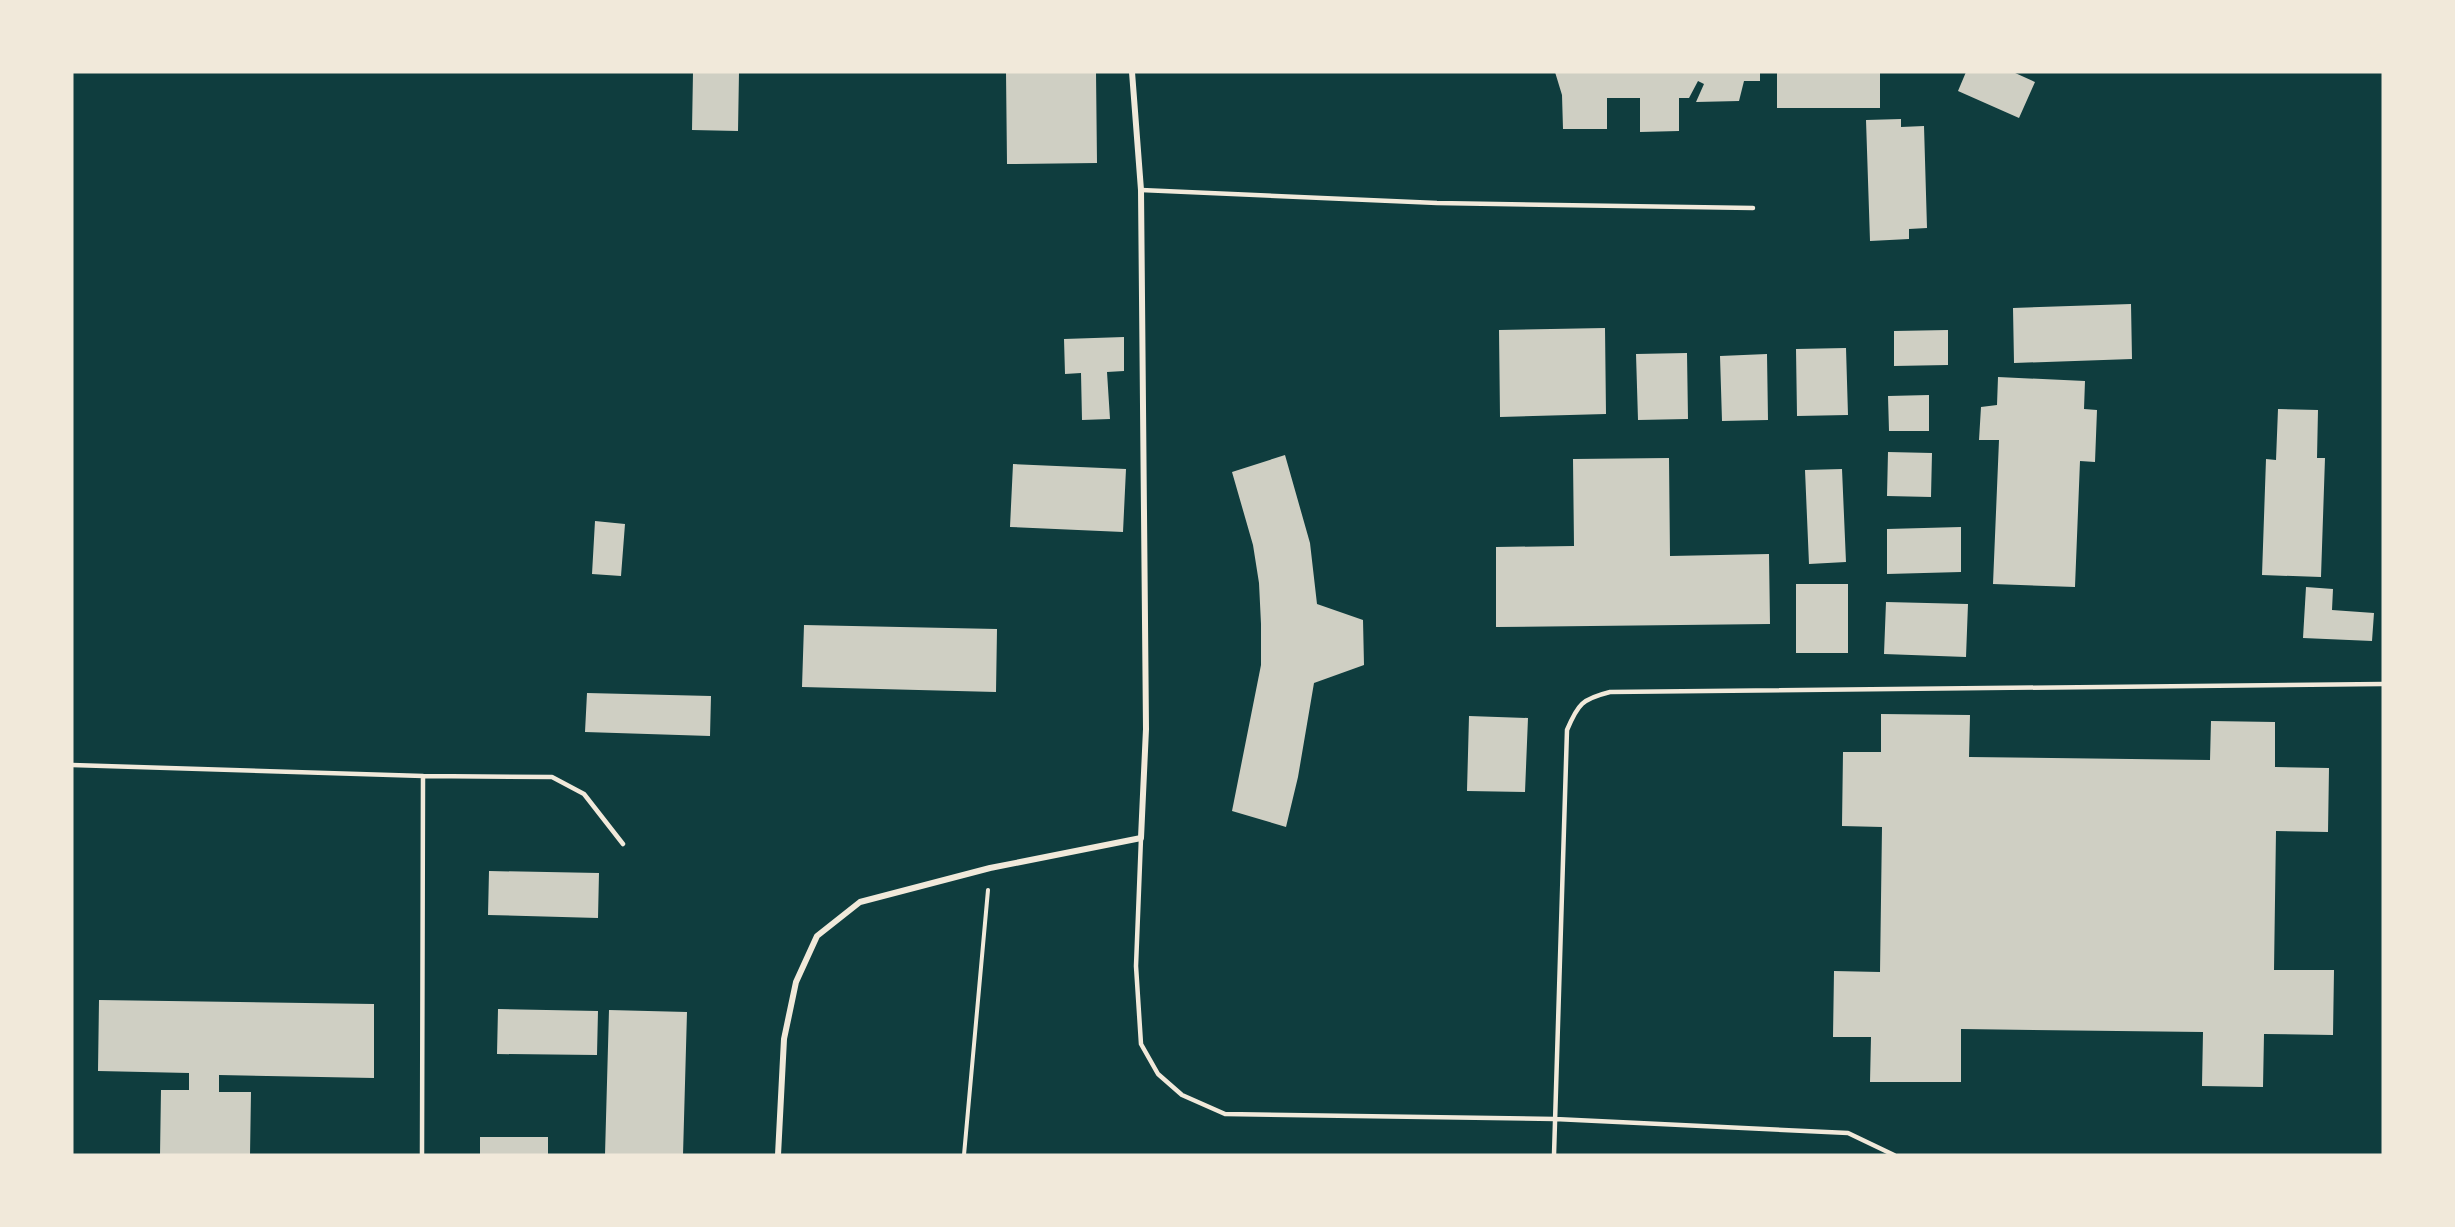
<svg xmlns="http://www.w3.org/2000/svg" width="2455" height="1227" font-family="Helvetica,sans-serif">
<rect width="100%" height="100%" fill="#0f3d3e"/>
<path fill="#cfcfc3" d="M693,72H739L738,131L692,130Z
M1006,72H1096L1097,163L1007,164Z
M1555,72H1760V81H1744L1739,101L1696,102L1704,84L1698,81L1689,98H1679V131L1640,132V98H1607V129H1563L1562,95Z
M1777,72H1880V108H1777Z
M1966,72H2013L2035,82L2019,118L1958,91Z
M1901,119V127L1924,126L1927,228L1909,229V239L1870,241L1866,120Z
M2131,304L2132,359L2014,363L2013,308Z
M1605,328L1606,414L1500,417L1499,330Z
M1948,330V365L1894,366V331Z
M1124,337V371L1107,372L1110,419L1082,420L1081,373L1065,374L1064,339Z
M1846,348L1848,415L1797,416L1796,349Z
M1687,353L1688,419L1638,420L1636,354Z
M1767,354L1768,420L1722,421L1720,356Z
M1998,377L2085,381L2084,409L2097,410L2095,462L2080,461L2075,587L1993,584L1999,440H1979L1981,407L1997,405Z
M1929,395V431H1889L1888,396Z
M2278,409L2318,410L2317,458H2325L2321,577L2262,575L2266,459L2276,460Z
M1888,452L1932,453L1931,497L1887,496Z
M1285,455L1310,543L1317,604L1363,620L1364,665L1314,683L1298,777L1286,827L1232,811L1261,665V624L1259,583L1253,545L1232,472Z
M1669,458L1670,556L1769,554L1770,624L1496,627V547L1574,546L1573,459Z
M1013,464L1126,469L1123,532L1010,527Z
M1842,469L1846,562L1809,564L1805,470Z
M595,521L625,524L621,576L592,574Z
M1961,527V572L1887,574V529Z
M1796,584H1848V653H1796Z
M2306,587L2333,589L2332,610L2374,613L2372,641L2303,638Z
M1886,602L1968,604L1966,657L1884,654Z
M804,625L997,629L996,692L802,687Z
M587,693L711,696L710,736L585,732Z
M1881,714L1970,715L1969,757L2210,760L2211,721L2275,722V767L2329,768L2328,832L2276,831L2274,970H2334L2333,1035L2264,1034L2263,1087L2202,1086L2203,1032L1961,1029V1082H1870L1871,1037H1833L1834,971L1880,972L1882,827L1842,826L1843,752H1881Z
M1469,716L1528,718L1525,792L1467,791Z
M489,871L599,873L598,918L488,915Z
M99,1000L374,1004V1078L219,1075V1092H251L250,1155H160L161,1090H189V1073L98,1071Z
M498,1009L598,1011L597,1055L497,1054Z
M609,1010L687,1012L683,1155H605Z
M480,1137H548V1155H480Z"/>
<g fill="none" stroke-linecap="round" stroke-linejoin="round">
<path stroke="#f1e9da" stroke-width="4" d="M964,1155L988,890"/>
<path stroke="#f1e9da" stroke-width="4.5" d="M1141,190L1437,203L1753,208
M72,765L423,776
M1141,838L1136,966L1141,1044L1158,1074L1182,1095L1225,1114L1555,1119L1848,1133L1894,1155
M422,1155L423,776L552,777L584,794L623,844
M1554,1155L1567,730C1578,704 1582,699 1610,692L2383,684"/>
<path stroke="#f1e9da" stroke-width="6" d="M778,1155L784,1039L796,982L817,936L860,902L990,868L1141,838L1146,729L1141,190L1132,72"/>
</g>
<rect width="2455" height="1227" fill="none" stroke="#f1e9da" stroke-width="147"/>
</svg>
